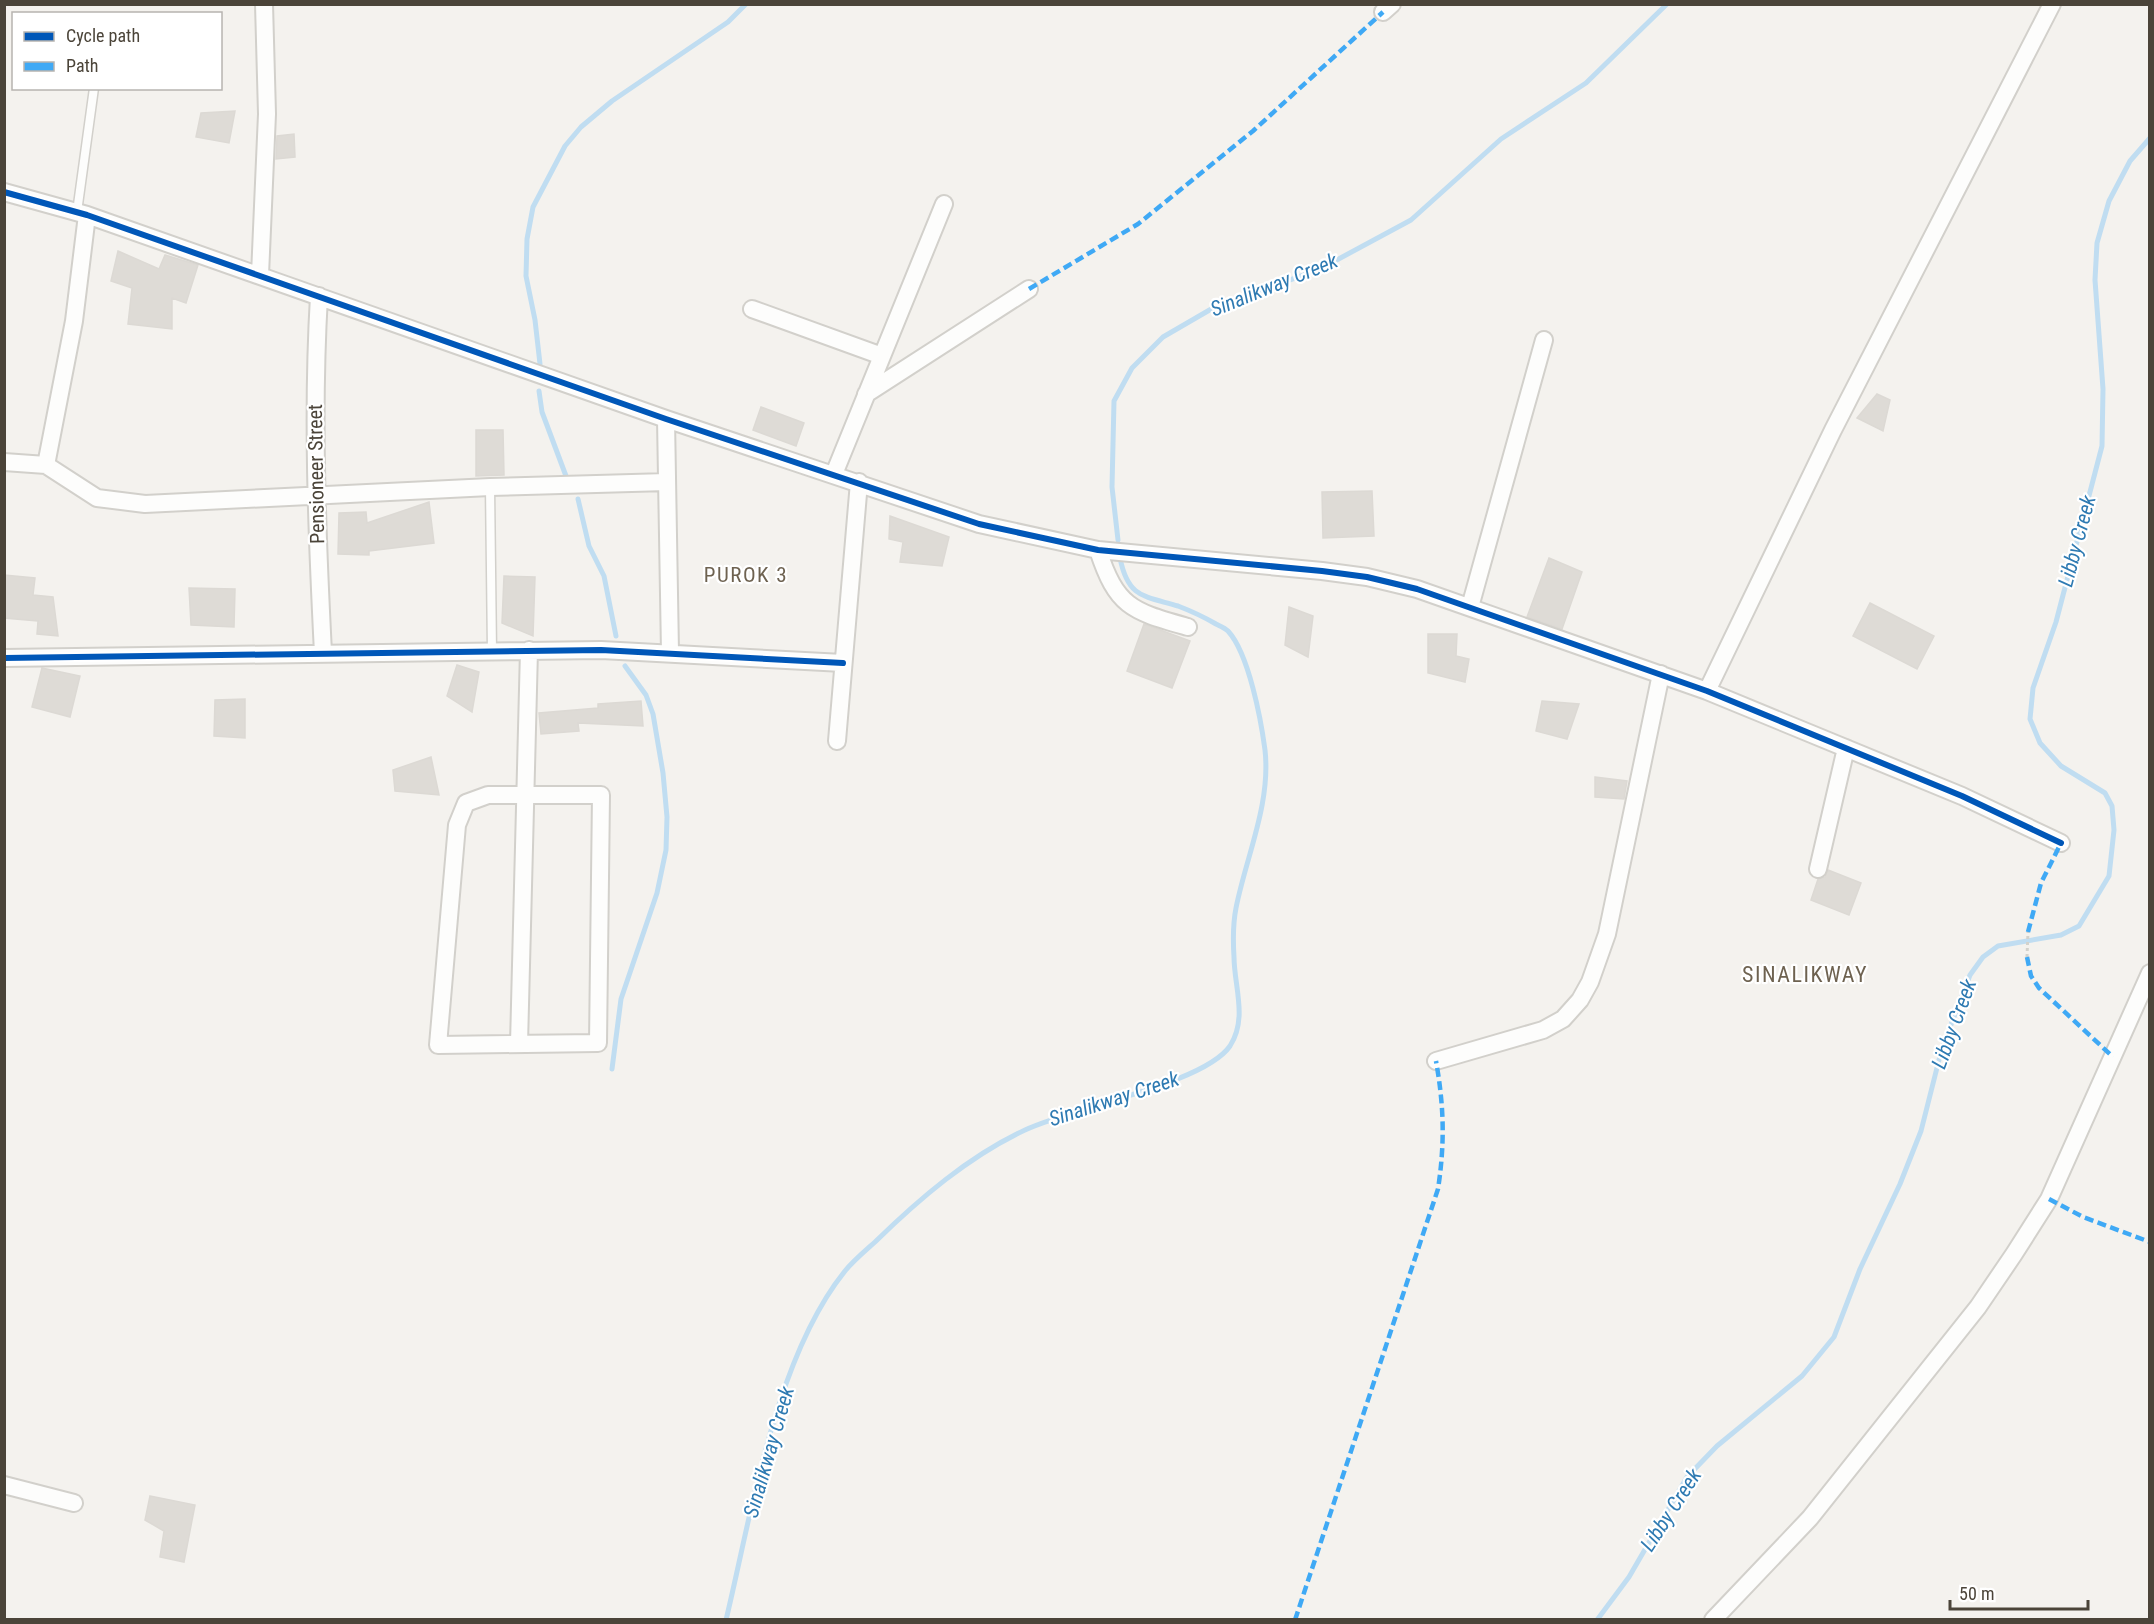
<svg xmlns="http://www.w3.org/2000/svg" width="2154" height="1624" font-family="'Roboto Condensed',sans-serif">
<rect width="100%" height="100%" fill="#f4f2ee"/>
<g fill="none" stroke-linecap="round" stroke-linejoin="round">
<path stroke="#c0ddf1" stroke-width="5" d="M540,364L535,320L526,276L527,239L533,207L565,146L581,127L612,101L728,22L746,4
M539,391L542,412L566,476
M578,499L589,546L604,576L616,636
M1118,540L1112,487L1114,401L1132,368L1163,337L1213,308L1320,269L1411,220L1501,139L1586,83L1667,4
M612,1069L621,999L657,893L666,850L667,817L663,773L653,714L646,695L625,666
M726,1620C752,1512 775,1358 845,1271C853,1261 865,1251 875,1242C919,1199 969,1156 1025,1130C1073,1107 1204,1084 1230,1046C1248,1018 1234,986 1234,957C1233,941 1233,923 1236,908C1246,857 1271,804 1265,750C1261,720 1249,654 1228,631C1225,628 1220,626 1216,624C1204,617 1191,611 1178,606C1144,596 1128,598 1120,558
M1597,1620L1629,1577L1687,1477L1717,1446L1802,1376L1834,1337L1860,1269L1900,1184L1921,1131L1942,1048L1970,975L1983,957L1998,946L2061,935L2079,926L2109,876L2114,830L2112,806L2105,793L2061,766L2040,743L2030,719L2033,688L2056,622L2102,446L2103,389L2095,280L2097,243L2109,201L2130,161L2150,138"/>
</g>
<path fill="#dedbd6" stroke="#dcd9d4" stroke-width="1.5" d="M235,111L229,143L196,137L201,113Z
M294,134L295,157L276,159L277,136Z
M118,251L159,269L165,255L198,265L186,303L172,298V329L128,324L132,288L111,281Z
M1877,394L1890,400L1883,431L1857,418Z
M761,407L804,423L796,446L753,430Z
M476,430H503L504,475L476,476Z
M1372,491L1374,536L1323,538L1322,492Z
M429,502L434,543L369,551V555L338,554L339,513L366,512L367,523Z
M890,516L949,537L942,566L900,562L903,542L889,539Z
M1549,558L1582,572L1562,629L1527,617Z
M4,575L35,578L33,595L53,597L58,636L37,634L38,621L4,618Z
M504,576L535,577L533,636L502,623Z
M189,588L235,589L234,627L191,625Z
M1870,603L1934,636L1917,669L1853,636Z
M1289,607L1313,616L1308,657L1285,645Z
M1144,624L1190,641L1172,688L1127,671Z
M1428,634H1457L1456,656L1469,659L1465,682L1428,673Z
M457,665L479,672L472,712L447,696Z
M42,668L80,676L70,717L32,707Z
M245,699V738L214,736L215,700Z
M641,701L643,726L578,723L579,731L541,734L539,713L598,708V704Z
M1542,701L1579,704L1567,739L1536,731Z
M431,757L439,795L395,791L393,770Z
M1595,777L1627,781L1624,799L1595,797Z
M1828,870L1861,883L1849,915L1811,900L1818,879L1825,877Z
M150,1496L195,1505L184,1562L160,1557L164,1531L145,1520Z"/>
<g fill="none" stroke-linecap="round" stroke-linejoin="round">
<defs>
<path id="service" d="M77,212L94,88
M490,487L492,651"/>
<path id="minor" d="M1383,12L1392,4
M4,192L87,215L666,419L979,524L1098,550L1322,571L1367,577L1417,589L1707,691L1962,796L2061,843
M260,275L267,114L264,4
M319,296C312,415 317,533 323,653
M752,309L882,356
M866,394L1029,289
M666,419L670,652
M4,462L46,465L97,498L145,504L490,487L667,482
M46,465L74,321L87,215
M834,474L944,204
M1098,550C1117,608 1132,611 1188,627
M1470,607L1544,340
M4,658L601,650L843,663
M1707,691L1833,430L2052,4
M837,741L859,482
M488,795H601L598,1043L438,1045L457,825L466,803Z
M1818,869L1846,748
M519,1044L529,650
M1436,1061L1543,1030L1563,1019L1580,1000L1590,982L1607,934L1661,674
M4,1485L74,1503
M1713,1620L1810,1518L1978,1307L2014,1254L2049,1199L2150,973"/>
</defs>
<use href="#service" stroke="#d2d0cb" stroke-width="11"/>
<use href="#minor" stroke="#d2d0cb" stroke-width="20"/>
<path stroke="#d3d2cc" stroke-width="3" stroke-dasharray="3 3" stroke-linecap="butt" d="M2027,957L2028,932"/>
<use href="#service" stroke="#fdfdfc" stroke-width="8"/>
<use href="#minor" stroke="#fdfdfc" stroke-width="16"/>
<path stroke="#3fa9f5" stroke-width="4.5" stroke-dasharray="9 4.5" stroke-linecap="butt" d="M1029,289L1138,224L1253,131L1383,12
M2028,932L2041,883L2061,843
M2027,957L2031,976L2039,988L2113,1057
M2049,1199L2083,1217L2150,1242
M1295,1620L1438,1189C1445,1143 1444,1106 1436,1061"/>
<defs>
<path id="cycleway" d="M4,192L87,215L666,419L979,524L1098,550L1322,571L1367,577L1417,589L1707,691L1962,796L2061,843
M4,658L601,650L843,663"/>
</defs>
<use href="#cycleway" stroke="#fff" stroke-width="10"/>
<use href="#cycleway" stroke="#0057b8" stroke-width="6"/>
</g>
<g text-anchor="middle" stroke-width="4.5" stroke-linejoin="round" paint-order="stroke">
<g font-size="20" fill="#4b4439" stroke="#fff">
<text transform="translate(316 474) rotate(-91)" y="7">Pensioneer Street</text>
</g>
<g font-size="21" font-style="italic" fill="#2e7ab2" stroke="#fff">
<text transform="translate(1274 285) rotate(-22)" y="7">Sinalikway Creek</text>
<text transform="translate(2077 541) rotate(-75)" y="7">Libby Creek</text>
<text transform="translate(1954 1024) rotate(-70)" y="7">Libby Creek</text>
<text transform="translate(1114 1099) rotate(-18)" y="7">Sinalikway Creek</text>
<text transform="translate(769 1452) rotate(-74)" y="7">Sinalikway Creek</text>
<text transform="translate(1671 1510) rotate(-57)" y="7">Libby Creek</text>
</g>
<g font-size="21" letter-spacing="1.5" fill="#6e6250" stroke="#fff">
<text x="746" y="582">PUROK 3</text>
</g>
<g font-size="22" letter-spacing="1.5" fill="#6e6250" stroke="#fff">
<text x="1805" y="982">SINALIKWAY</text>
</g>
</g>
<rect width="2154" height="1624" fill="none" stroke="#4b4439" stroke-width="12"/>
<rect x="12" y="12" width="210" height="78" fill="#ffffff" stroke="#b7b4b0" stroke-width="1.5"/>
<rect x="24" y="32" width="30" height="9" fill="#0057b8" stroke="#b7b4b0" stroke-width="1.5"/>
<text x="66" y="42" font-size="18" fill="#4b4439">Cycle path</text>
<rect x="24" y="62" width="30" height="9" fill="#3fa9f5" stroke="#b7b4b0" stroke-width="1.5"/>
<text x="66" y="72" font-size="18" fill="#4b4439">Path</text>
<path d="M1950 1600v9h138v-9" fill="none" stroke="#4b4439" stroke-width="3"/>
<text x="1959" y="1600" font-size="18" fill="#4b4439" stroke="#ffffff" stroke-width="4.5" paint-order="stroke">50 m</text>
</svg>
